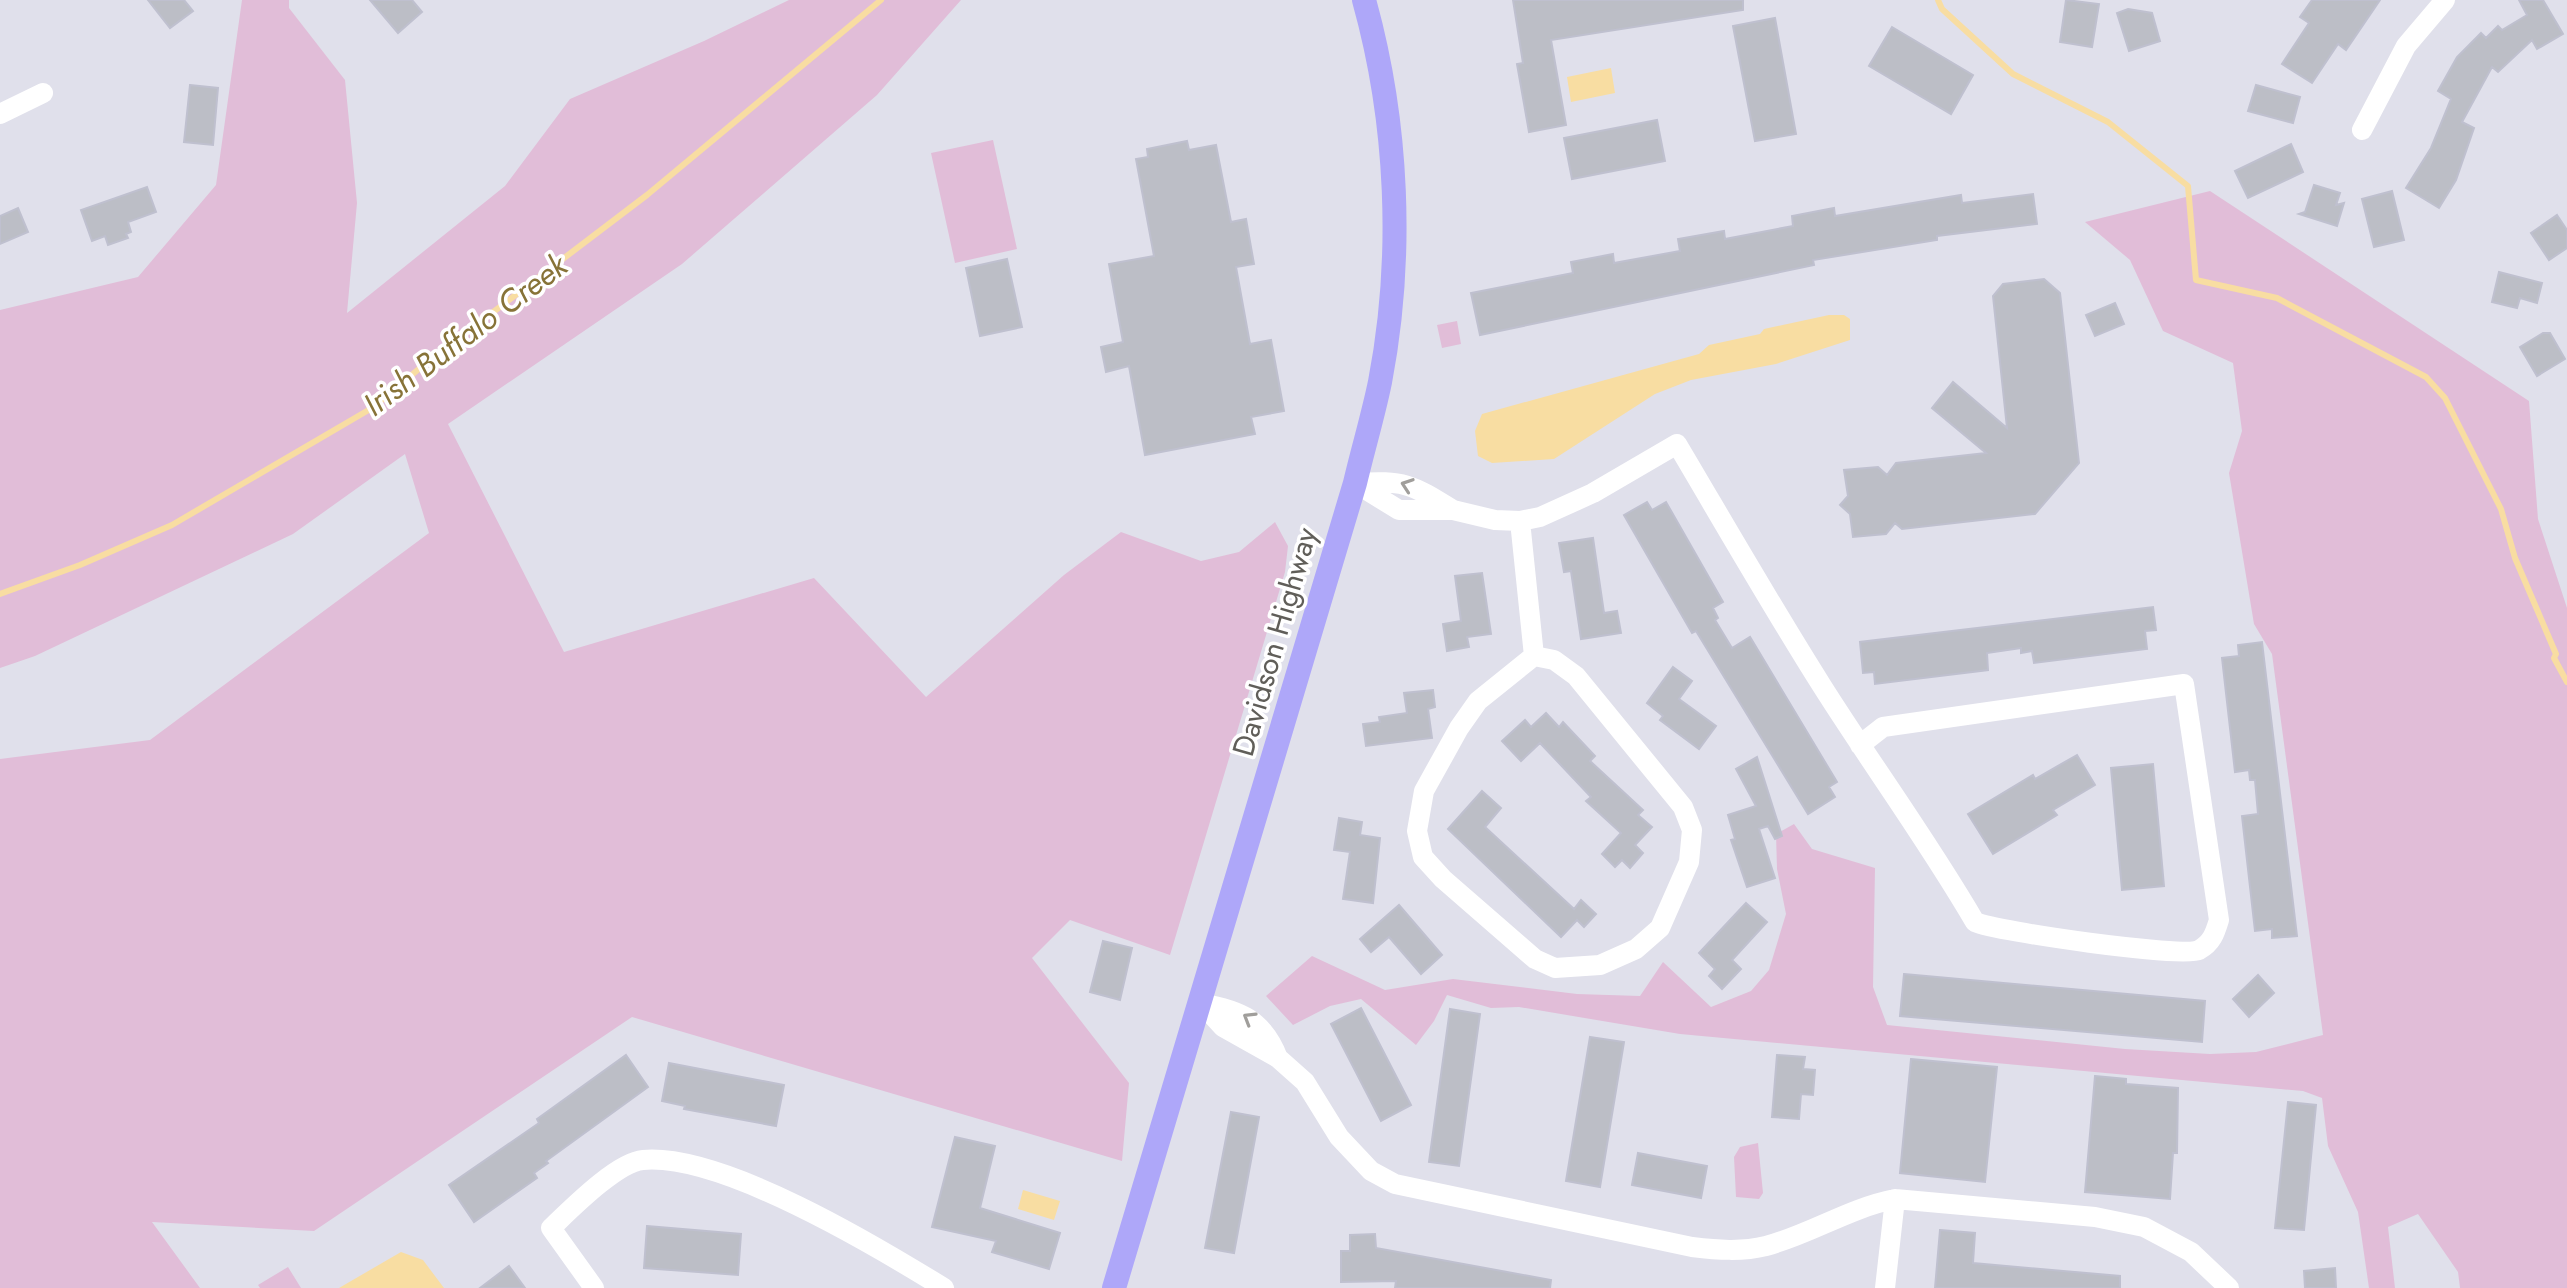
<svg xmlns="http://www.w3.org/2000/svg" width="2567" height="1288" font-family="Jost,sans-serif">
<rect width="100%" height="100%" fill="#e0e0eb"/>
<path fill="#e1bdd8" d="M242,0H289V8L345,80L357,203L347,313L505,186L570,99L704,41L789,0H961L877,95L682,264L448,424L564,652L814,578L926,697L1064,575L1121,532L1201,561L1239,552L1275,522L1288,546L1285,572L1170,955L1070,920L1032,958L1129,1083L1122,1161L632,1017L314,1231L152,1222L200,1288H0V759L150,740L429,533L405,454L293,534L35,656L0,668V310L138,277L216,185Z
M993,140L1017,249L955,263L931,153Z
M2210,191L2529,401L2538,519L2567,608V1288H2460L2458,1272L2418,1214L2388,1227L2395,1288H2369L2358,1212L2328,1146L2322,1098L2303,1091L1680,1034L1519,1007L1491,1008L1447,995L1434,1021L1416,1045L1361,999L1330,1006L1293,1025L1266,996L1312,956L1385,990L1453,979L1577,994L1640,996L1663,962L1711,1007L1751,991L1769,970L1786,914L1777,869L1776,834L1794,824L1812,849L1875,868L1873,987L1887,1025L2125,1049L2210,1054L2256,1052L2323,1035L2272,654L2254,624L2229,473L2242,431L2233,363L2163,331L2130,260L2085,222Z
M1457,321L1461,344L1442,348L1437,325Z
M1758,1143L1763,1193L1759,1199L1736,1197L1734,1157L1740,1147Z
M288,1267L301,1288H260L258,1285Z"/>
<path fill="#f8dda2" d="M1611,68L1615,93L1571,102L1567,77Z
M1829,315H1844L1850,319V340L1776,364L1691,380L1655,394L1554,459L1492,463L1478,456L1475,431L1482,414L1699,354L1709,345L1760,334L1764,329Z
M1023,1190L1060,1201L1054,1220L1018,1209Z
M401,1252L423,1260L444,1288H339Z"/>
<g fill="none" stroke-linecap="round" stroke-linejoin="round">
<path stroke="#f8dda2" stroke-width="6" d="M1938,0L1942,9L2013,74L2108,122L2188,186L2196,280L2277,298L2426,377L2445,398L2501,509L2515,558L2556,654L2554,658L2567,682
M0,594L80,565L172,525L372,408L426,363L647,195L881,0"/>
</g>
<path fill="#bcbec6" stroke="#bfc0cf" stroke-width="2" d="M148,0H184L193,11L170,28Z
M370,0H412L422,12L398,33Z
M1513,0H1743V10L1551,40L1566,125L1529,132L1517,64L1523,63Z
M2066,0L2099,4L2092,47L2060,42Z
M2312,0H2380L2346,50L2338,44L2312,83L2282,64L2309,23L2300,17Z
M2519,0H2543L2563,34L2537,49L2532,40L2498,72L2492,67L2462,122L2474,128L2456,180L2439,208L2406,188L2431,148L2451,99L2438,91L2457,57L2481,33L2486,38L2498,26L2502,30L2527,15Z
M2128,9L2152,13L2160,41L2129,51L2117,13Z
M1775,18L1796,134L1755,141L1733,26Z
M1892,27L1973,75L1951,114L1869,66Z
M190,85L218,88L213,145L184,142Z
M2256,85L2300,97L2293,123L2248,111Z
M1657,120L1665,161L1572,179L1564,138Z
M1187,141L1189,150L1216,145L1231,222L1246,219L1254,264L1236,267L1250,344L1271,340L1284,411L1251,417L1255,434L1145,455L1129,366L1106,372L1101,347L1123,342L1109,264L1154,256L1136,159L1148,157L1147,149Z
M2291,144L2303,172L2248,198L2235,171Z
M2314,185L2340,193L2336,205L2344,203L2337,226L2299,214L2305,212Z
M147,187L156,212L128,222L131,232L126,234L128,238L108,245L105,236L92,241L81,210Z
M2392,191L2404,240L2374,247L2362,199Z
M2033,194L2037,224L1937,236V240L1813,260L1814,265L1480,335L1471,293L1573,273L1571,262L1613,254L1614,263L1680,251L1678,239L1724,231L1725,239L1793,226L1792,216L1834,208L1835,216L1961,195L1962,203Z
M18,208L28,232L0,244V216Z
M2557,215L2567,230V248L2549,260L2531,233Z
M1007,259L1022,327L980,336L966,268Z
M2499,272L2542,283L2537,303L2520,298L2517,308L2492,302Z
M2044,279L2060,293L2079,463L2035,514L1902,529L1895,523L1886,534L1853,537L1850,514L1840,505L1848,496L1844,470L1878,467L1887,475L1896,463L1986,453L1932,408L1953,382L2007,428L1993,296L2003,284Z
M2115,303L2124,324L2095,336L2086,315Z
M2543,333H2550L2565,359L2537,376L2520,347Z
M1647,502L1652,510L1666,502L1723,602L1713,608L1718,618L1715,620L1732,648L1750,637L1837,782L1829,787L1835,797L1808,814L1696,631L1692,633L1624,515Z
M1593,538L1604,613L1617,611L1621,633L1581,639L1571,571L1564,572L1559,543Z
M1482,573L1491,634L1467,637L1469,647L1447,651L1443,624L1461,621L1455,576Z
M2153,607L2156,630L2145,631L2147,649L2034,663L2032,651L2021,653V648L1987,653L1988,670L1875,684L1874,672L1863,673L1860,642Z
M2262,642L2297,936L2272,938V929L2255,931L2242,816L2258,814L2255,780H2250L2249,770L2235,772L2222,658L2239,656L2238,645Z
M1673,667L1692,681L1679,699L1716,726L1699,749L1660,720L1663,716L1647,703Z
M1433,690L1435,707L1428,709L1432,738L1366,746L1363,724L1380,722L1379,717L1407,713L1404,693Z
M1546,713L1559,727L1563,722L1595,756L1590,761L1643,810L1638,815L1652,827L1635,845L1643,853L1630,868L1622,860L1615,867L1602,854L1621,833L1586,801L1591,797L1540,743L1521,761L1502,741L1525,720L1531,727Z
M2077,755L2095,785L2053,810L2057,815L1993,854L1968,814L2033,775L2035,779Z
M1757,757L1782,836L1775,839L1768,826L1759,829L1775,878L1747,887L1731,840L1735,839L1728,815L1756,806L1736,769Z
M2153,764L2164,886L2122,890L2111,768Z
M1482,791L1501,808L1485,827L1574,909L1581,900L1596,914L1584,927L1577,920L1561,937L1448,829Z
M1339,818L1362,822L1360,835L1380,838L1373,903L1343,899L1350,852L1334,850Z
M1746,903L1767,922L1732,960L1741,969L1722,989L1709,976L1715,969L1699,953Z
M1399,905L1442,955L1421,974L1389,937L1371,952L1360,939Z
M1103,941L1132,948L1120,1000L1090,992Z
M1904,974L2205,1001L2202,1042L1900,1016Z
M2258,975L2274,993L2249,1017L2233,999Z
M1361,1008L1411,1105L1381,1121L1331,1024Z
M1450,1009L1480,1014L1459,1166L1429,1162Z
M1590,1037L1624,1042L1600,1187L1566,1181Z
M626,1055L648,1087L546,1161L548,1163L534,1173L537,1178L474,1222L449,1185L539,1123L537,1119Z
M1777,1055L1805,1057L1803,1069L1815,1070L1813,1095L1801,1094L1799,1119L1772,1117Z
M1911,1059L1997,1067L1985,1182L1900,1173Z
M669,1063L784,1085L776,1126L684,1109L685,1106L662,1101Z
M2095,1076L2126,1079V1084L2178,1088L2177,1153H2173L2170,1199L2085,1192Z
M2288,1102L2316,1105L2304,1230L2275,1228Z
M1231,1112L1259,1117L1234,1253L1205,1248Z
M955,1137L995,1146L980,1208L1060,1233L1049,1269L992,1252L996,1241L932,1227Z
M1638,1153L1707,1166L1701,1198L1632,1185Z
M647,1226L741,1234L738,1275L644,1268Z
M1940,1230L1975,1233L1973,1263L2120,1276V1288H1935Z
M1375,1234L1376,1248L1551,1280L1550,1288H1395L1396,1281L1341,1282V1251H1350V1235Z
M509,1266L525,1288H480Z
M2335,1268L2336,1288H2305L2304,1271Z"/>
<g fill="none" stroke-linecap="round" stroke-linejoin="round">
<path stroke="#fff" stroke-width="20" d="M0,114L43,93
M2362,130L2406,46L2445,0
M1355,483L1399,510H1453L1495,520L1520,521L1540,517L1593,493L1677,444C1725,525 1772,607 1822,686C1872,765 1928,841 1975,922C1998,932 2183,958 2199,950C2212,943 2215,933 2219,920L2184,684L1883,727L1860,745
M1355,483C1405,480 1411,484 1453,510
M1520,521L1534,656
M1534,656L1554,660L1576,676L1683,807L1692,830L1689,862L1660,928L1636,949L1600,965L1555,968L1535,959L1443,879L1423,857L1417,831L1424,791L1459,728L1478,701Z
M1201,1003L1223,1027L1278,1058L1305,1082L1339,1137L1371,1171L1395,1184L1692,1247C1717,1250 1742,1252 1766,1246C1811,1234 1849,1208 1895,1199L2095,1217L2144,1227L2191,1252L2229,1288
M1201,1003C1239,1010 1263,1019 1278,1058
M594,1288L551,1228C570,1210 617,1162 643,1160C722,1153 876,1246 944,1288
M1885,1288L1895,1199"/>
<path stroke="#aea7f9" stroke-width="24" d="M1114,1288L1355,483C1363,449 1373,416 1380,382C1404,257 1398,122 1364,0"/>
</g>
<defs><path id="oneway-chevron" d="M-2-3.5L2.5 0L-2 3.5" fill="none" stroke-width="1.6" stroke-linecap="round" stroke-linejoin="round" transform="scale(2)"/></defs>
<g stroke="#a09e9b">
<use href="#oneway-chevron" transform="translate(1407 485) rotate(-161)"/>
<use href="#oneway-chevron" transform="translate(1249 1018) rotate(-149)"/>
</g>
<g text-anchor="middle" stroke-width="7" stroke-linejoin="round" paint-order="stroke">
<g font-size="30" fill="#605e59" stroke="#fff">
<text transform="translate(1275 642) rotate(-74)" y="10">Davidson Highway</text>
</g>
<g font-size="32" font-style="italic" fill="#877338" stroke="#fff">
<text transform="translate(465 335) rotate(-37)" y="11">Irish Buffalo Creek</text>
</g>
</g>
</svg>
